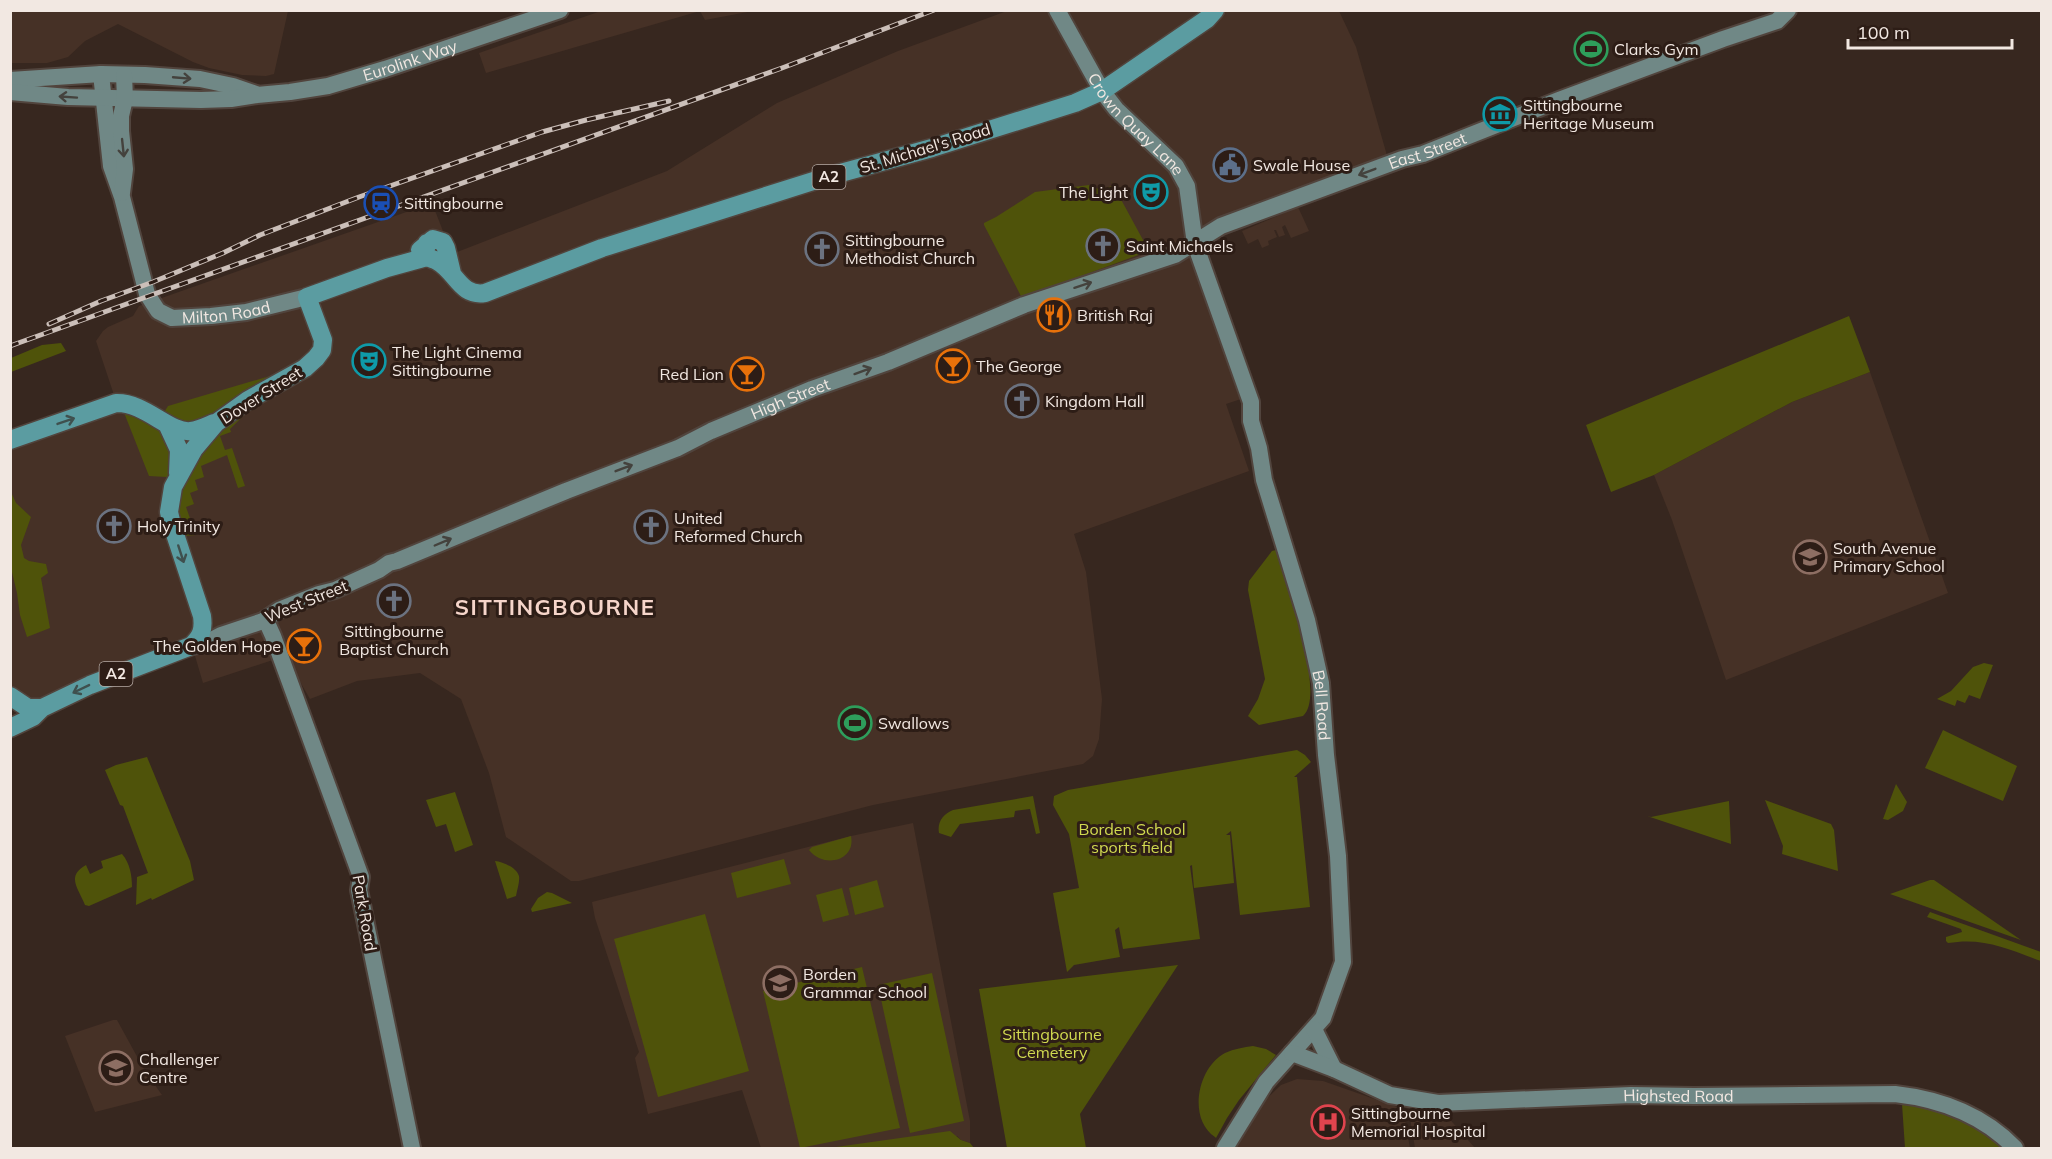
<svg xmlns="http://www.w3.org/2000/svg" width="2052" height="1159" font-family="Mulish,sans-serif">
<rect width="100%" height="100%" fill="#37271f"/>
<path fill="#463126" d="M604,10H753V11L705,20L700,11L486,73L479,53Z
M10,11L11,10L288,11L274,74L266,76L242,75L209,68L193,62L118,24L85,41L68,57L47,63H11Z
M1007,11H1339L1356,47L1388,159L1186,239L1244,398L1226,404L1249,471L1074,534L1086,572L1102,699L1099,739L1093,756L1083,764L873,805L579,881H571L506,837L489,773L461,699L420,673L357,681L310,699L299,680L288,655L203,683L190,639L36,707L11,695V438L115,398L96,341L103,331L108,327L133,316L139,306L432,203L452,254L667,171L777,103L898,51Z
M1298,207L1309,231L1291,238L1285,225L1282,227L1285,235L1279,237L1276,230H1274L1277,237L1268,241L1269,245L1262,248L1258,239L1248,244L1242,231Z
M1870,372L1948,593L1726,680L1672,520L1654,475L1792,402Z
M913,823L970,1121V1143L961,1140L957,1136L829,1148H761L742,1090L648,1114L635,1058L639,1052L595,918L592,902L851,836Z
M113,1020H117L145,1071L162,1095L95,1112L65,1036Z
M1297,1079L1323,1081L1403,1109L1410,1148H1236L1260,1105L1281,1085Z
M1409,1112L1446,1115L1475,1148H1415Z"/>
<path fill="#4f530a" d="M1111,181L1149,251L1022,298L984,225V223L996,217L1035,192L1089,185L1099,189L1113,186Z
M1849,316L1870,372L1792,402L1654,475L1611,492L1586,425Z
M61,343L66,351L11,372V358L42,345Z
M270,376L236,398L210,419L187,427L163,414L168,406Z
M264,396L230,429L231,432L220,436L225,450L232,448L245,486L238,488L227,455L201,466L204,477L195,480L198,490L190,493L194,504L186,507L196,535L183,536L177,514L181,486L214,434Z
M123,410C136,414 170,429 173,444C174,452 172,463 172,472L167,477L149,476Z
M11,492L16,503L31,517L21,545L24,558L29,561L46,564L48,573L41,578L50,628L27,637L20,615L17,593L11,568Z
M1276,550C1286,579 1327,695 1303,716L1259,725L1248,716L1258,699L1265,679L1248,590L1249,581L1272,551Z
M1984,663L1993,665L1980,699L1969,695L1965,703L1957,700L1955,706L1937,699L1951,691L1973,667Z
M1943,730L2017,766L2003,801L1925,768Z
M1297,750L1305,755L1311,762L1294,777H1297L1310,907L1240,915L1231,831L1226,835H1230L1234,883L1194,888L1192,865L1190,866L1200,939L1123,949L1119,927L1115,930L1120,957L1074,965L1067,972L1053,893L1079,888L1069,834L1053,805L1054,796L1068,790Z
M147,757L190,861L194,880L152,900L151,898L136,905L137,877L148,873L123,806L120,805L105,770L116,765Z
M1896,784L1907,802L1903,811L1888,820L1883,819Z
M455,792L473,845L455,852L446,824L436,827L426,800Z
M1033,796L1040,833L1036,834L1030,809L1015,811L1014,817L960,824L951,837L939,833C937,822 943,814 953,810Z
M1765,800L1831,824L1834,830L1838,871L1782,854L1783,846Z
M1729,801L1731,844L1647,816L1651,817Z
M851,836C856,861 824,869 809,850L812,847Z
M122,854C130,863 132,876 132,887L89,906L85,905C78,888 66,876 86,865L90,874L103,868L101,861Z
M784,859L791,884L737,898L731,873Z
M495,861C503,862 516,867 519,876C520,882 517,890 516,896L507,899Z
M877,880L884,907L855,915L849,888Z
M1930,880H1934L2021,940L1890,894Z
M842,888L849,915L823,922L816,895Z
M547,892L552,893L572,903L532,912L531,909L538,898Z
M1930,912L2041,952V961C2008,949 1984,937 1948,943L1946,941V937L1962,932L1961,929L1927,917Z
M705,914L749,1071L658,1097L614,939Z
M1178,965L1080,1114L1086,1148H1007L979,989Z
M862,967L900,1128L800,1148L763,991Z
M932,973L964,1121L910,1133L878,985Z
M1253,1046L1266,1049L1276,1055L1239,1100L1227,1118L1216,1138L1215,1137C1187,1118 1198,1067 1225,1053C1234,1049 1244,1047 1253,1046Z
M1902,1104C1930,1105 1960,1114 1984,1129C1992,1134 1999,1142 2006,1148H1905Z
M950,1131L961,1140L970,1143L974,1148H829Z"/>
<g fill="none" stroke-linecap="round" stroke-linejoin="round">
<defs>
<g id="secondary">
<path id="s1" d="M1057,10L1102,91L1116,109L1176,166L1187,186L1195,244L1251,402V421L1259,448L1264,480L1307,620L1321,683L1326,755L1338,856L1343,962L1323,1018L1266,1082L1225,1148"/>
<path id="s2" d="M101,74L111,166L122,197L147,294L158,311L172,318L211,316L246,312L307,297"/>
<path d="M10,80L101,74L145,75L200,79L233,86L256,94"/>
<path id="s3" d="M10,92L68,97L201,100L231,99L257,95L290,92L328,86L385,69L560,10"/>
<path d="M122,193L125,169L121,131V116L125,99L124,75"/>
<path d="M263,621L268,625L273,636L361,877L359,890L412,1148"/>
<path id="s4" d="M191,646L204,644L221,635L263,621L279,610L319,594L335,590L379,570L389,563L397,561L566,491L678,448L711,431L812,389L888,362L1024,305L1175,255L1221,226L1402,159L1423,154L1559,100L1723,39L1777,21L1788,10"/>
<path d="M1314,1029L1334,1069"/>
<path id="s5" d="M1292,1053L1334,1069L1390,1095L1438,1103L1631,1095L1694,1096L1895,1094C1940,1099 1983,1115 2015,1148"/>
</g>
<path id="primary" d="M427,243L425,254C430,260 432,258 437,261C456,271 460,297 485,293L602,248L826,177L932,148L1075,103L1102,91L1207,19L1215,10
M420,250L433,239L443,242L446,248L452,273
M167,424L179,450L178,473
M10,440L116,403C145,402 170,434 191,431C199,430 207,426 214,423
M10,696L28,708H42
M10,728L33,717L42,708L90,685L191,646C201,637 204,630 202,616L172,525L169,512L173,487L194,449L216,423L248,400L305,368L316,358L322,350L323,340L307,297L387,268L427,257"/>
</defs>
<use href="#secondary" stroke="#51443d" stroke-width="20"/>
<use href="#primary" stroke="#51443d" stroke-width="21"/>
<use href="#secondary" stroke="#708886" stroke-width="16"/>
<use href="#primary" stroke="#5b9ca1" stroke-width="18"/>
<defs>
<path id="rail" d="M49,324L101,301L153,282L223,253L260,235L359,197L542,132L586,120L669,101
M10,346L782,68L934,10"/>
</defs>
<use href="#rail" stroke="#cbbfb9" stroke-width="5"/>
<use href="#rail" stroke="#2d1d16" stroke-width="3" stroke-dasharray="9" stroke-linecap="butt"/>
</g>
<defs><path id="oneway-shaft" d="M-6 0H5M1.5-3L5.5 0L1.5 3" fill="none" stroke-width="1.6" stroke-linecap="round" stroke-linejoin="round" transform="scale(1.5)"/></defs>
<g stroke="#44423d">
<use href="#oneway-shaft" transform="translate(182 78) rotate(5)"/>
<use href="#oneway-shaft" transform="translate(68 97) rotate(-176)"/>
<use href="#oneway-shaft" transform="translate(123 148) rotate(84)"/>
<use href="#oneway-shaft" transform="translate(1367 172) rotate(159)"/>
<use href="#oneway-shaft" transform="translate(1083 285) rotate(-18)"/>
<use href="#oneway-shaft" transform="translate(863 371) rotate(-20)"/>
<use href="#oneway-shaft" transform="translate(624 468) rotate(-21)"/>
<use href="#oneway-shaft" transform="translate(443 542) rotate(-23)"/>
</g>
<g stroke="#3f504e">
<use href="#oneway-shaft" transform="translate(66 421) rotate(-19)"/>
<use href="#oneway-shaft" transform="translate(181 554) rotate(72)"/>
<use href="#oneway-shaft" transform="translate(81 689) rotate(154)"/>
</g>
<defs>
<symbol id="stadium-ring" viewBox="-11 -11 22 22"><circle r="9.5" fill="#2d1d16" stroke="#2e9e5b" stroke-width="1.5"/><path d="M0-5a6.5 5 0 1 0 0 10a6.5 5 0 1 0 0-10ZM-3.5-1.8h7v3.6h-7Z" fill="#2e9e5b"/></symbol>
<symbol id="museum-ring" viewBox="-11 -11 22 22"><circle r="9.5" fill="#2d1d16" stroke="#0f9aa8" stroke-width="1.5"/><path d="M0-6L6-3V-2H-6V-3ZM-5-1h2V3h-2ZM-1-1h2V3h-2ZM3-1h2V3H3ZM-6 4H6V6H-6Z" fill="#0f9aa8"/></symbol>
<symbol id="civic-ring" viewBox="-11 -11 22 22"><circle r="9.5" fill="#2d1d16" stroke="#5c6f8a" stroke-width="1.5"/><path d="M-.6-6.5H3V-4.5H.6V-3L4-1V1h2V6H-6V1h2V-1L-.6-3ZM-1.2 2.5V6h2.4V2.5Z" fill="#5c6f8a"/></symbol>
<symbol id="theatre-ring" viewBox="-11 -11 22 22"><circle r="9.5" fill="#2d1d16" stroke="#0f9aa8" stroke-width="1.5"/><path d="M-5-5.5Q0-4 5-5.5V0Q5 5 0 6Q-5 5-5 0ZM-3.3-2.5H-1v1.5H-3.3ZM1-2.5H3.3v1.5H1ZM-2.8 1Q0 5.5 2.8 1Z" fill="#0f9aa8"/></symbol>
<symbol id="station-ring" viewBox="-11 -11 22 22"><circle r="9.5" fill="#2d1d16" stroke="#1a4fb4" stroke-width="1.5"/><path d="M-3-6H3Q5-6 5-4V2Q5 4 3 4L4.5 6H3L1.5 4h-3L-3 6H-4.5L-3 4Q-5 4-5 2V-4Q-5-6-3-6ZM-3.5-4v3h7v-3ZM-3.5 1v1.5H-2V1ZM2 1v1.5H3.5V1Z" fill="#1a4fb4"/></symbol>
<symbol id="church-ring" viewBox="-11 -11 22 22"><circle r="9.5" fill="#2d1d16" stroke="#6b7280" stroke-width="1.5"/><path d="M-1.2-6h2.4v3.5h3.3v2.4h-3.3V6h-2.4V-.1h-3.3v-2.4h3.3Z" fill="#6b7280"/></symbol>
<symbol id="restaurant-ring" viewBox="-11 -11 22 22"><circle r="9.5" fill="#2d1d16" stroke="#e8710a" stroke-width="1.5"/><path d="M-5-6h1v4h1v-4h1v4h1v-4h1v5L-1.5 .5V6h-2V.5L-5-1ZM5-6V6H3V1.5H1.5Q1.5-4 5-6Z" fill="#e8710a"/></symbol>
<symbol id="bar-ring" viewBox="-11 -11 22 22"><circle r="9.5" fill="#2d1d16" stroke="#e8710a" stroke-width="1.5"/><path d="M-6-5H6L.8 .8V4.5H3.5V6h-7V4.5H-.8V.8Z" fill="#e8710a"/></symbol>
<symbol id="school-ring" viewBox="-11 -11 22 22"><circle r="9.5" fill="#2d1d16" stroke="#8d6e63" stroke-width="1.5"/><path d="M0-5L7-2L0 1L-7-2ZM-4 1L0 2.5L4 1V4Q0 6-4 4Z" fill="#8d6e63"/></symbol>
<symbol id="university-ring" viewBox="-11 -11 22 22"><circle r="9.5" fill="#2d1d16" stroke="#8d6e63" stroke-width="1.5"/><path d="M0-5L7-2L0 1L-7-2ZM-4 1L0 2.5L4 1V4Q0 6-4 4Z" fill="#8d6e63"/></symbol>
<symbol id="hospital-ring" viewBox="-11 -11 22 22"><circle r="9.5" fill="#2d1d16" stroke="#e0444e" stroke-width="1.5"/><path d="M-5-5h3v3.5h4V-5h3V5h-3V1.5h-4V5h-3Z" fill="#e0444e"/></symbol>
</defs>
<g fill-rule="evenodd">
<use href="#stadium-ring" x="1572" y="30" width="38" height="38"/>
<use href="#museum-ring" x="1481" y="95" width="38" height="38"/>
<use href="#civic-ring" x="1211" y="146" width="38" height="38"/>
<use href="#theatre-ring" x="1132" y="173" width="38" height="38"/>
<use href="#station-ring" x="362" y="184" width="38" height="38"/>
<use href="#church-ring" x="1084" y="227" width="38" height="38"/>
<use href="#church-ring" x="803" y="230" width="38" height="38"/>
<use href="#restaurant-ring" x="1035" y="296" width="38" height="38"/>
<use href="#theatre-ring" x="350" y="342" width="38" height="38"/>
<use href="#bar-ring" x="934" y="347" width="38" height="38"/>
<use href="#bar-ring" x="728" y="355" width="38" height="38"/>
<use href="#church-ring" x="1003" y="382" width="38" height="38"/>
<use href="#church-ring" x="95" y="507" width="38" height="38"/>
<use href="#church-ring" x="632" y="508" width="38" height="38"/>
<use href="#school-ring" x="1791" y="538" width="38" height="38"/>
<use href="#church-ring" x="375" y="582" width="38" height="38"/>
<use href="#bar-ring" x="285" y="627" width="38" height="38"/>
<use href="#stadium-ring" x="836" y="704" width="38" height="38"/>
<use href="#school-ring" x="761" y="964" width="38" height="38"/>
<use href="#university-ring" x="97" y="1049" width="38" height="38"/>
<use href="#hospital-ring" x="1309" y="1103" width="38" height="38"/>
</g>
<g text-anchor="middle" stroke-width="6" stroke-linejoin="round" paint-order="stroke">
<g fill="#2d1d16" stroke="#b7aba5" stroke-width="1.5">
<rect x="812.5" y="165" width="33" height="24" rx="4.5"/>
<rect x="99.5" y="662" width="33" height="24" rx="4.5"/>
</g>
<g font-size="15" font-weight="bold" fill="#f2e8e2">
<text x="829" y="182">A2</text>
<text x="116" y="679">A2</text>
</g>
<g font-size="16" fill="#f2e8e2" stroke="#2d1d16" text-anchor="start">
<text x="1614" y="55">Clarks Gym</text>
<text x="1523" y="111">Sittingbourne<tspan x="1523" dy="18">Heritage Museum</tspan></text>
<text x="1253" y="171">Swale House</text>
<text x="1128" y="198" text-anchor="end">The Light</text>
<text x="404" y="209">Sittingbourne</text>
<text x="845" y="246">Sittingbourne<tspan x="845" dy="18">Methodist Church</tspan></text>
<text x="1126" y="252">Saint Michaels</text>
<text x="1077" y="321">British Raj</text>
<text x="392" y="358">The Light Cinema<tspan x="392" dy="18">Sittingbourne</tspan></text>
<text x="976" y="372">The George</text>
<text x="724" y="380" text-anchor="end">Red Lion</text>
<text x="1045" y="407">Kingdom Hall</text>
<text x="674" y="524">United<tspan x="674" dy="18">Reformed Church</tspan></text>
<text x="137" y="532">Holy Trinity</text>
<text x="1833" y="554">South Avenue<tspan x="1833" dy="18">Primary School</tspan></text>
<text x="394" y="637" text-anchor="middle">Sittingbourne<tspan x="394" dy="18">Baptist Church</tspan></text>
<text x="281" y="652" text-anchor="end">The Golden Hope</text>
<text x="878" y="729">Swallows</text>
<text x="803" y="980">Borden<tspan x="803" dy="18">Grammar School</tspan></text>
<text x="139" y="1065">Challenger<tspan x="139" dy="18">Centre</tspan></text>
<text x="1351" y="1119">Sittingbourne<tspan x="1351" dy="18">Memorial Hospital</tspan></text>
</g>
<g font-size="16" fill="#f2e8e2" stroke="#2d1d16">
<text dy="6" stroke="none"><textPath href="#s3" startOffset="405">Eurolink Way</textPath></text>
<text dy="6" stroke="none"><textPath href="#s1" startOffset="140">Crown Quay Lane</textPath></text>
<text transform="translate(925 148) rotate(-17)" y="6">St. Michael's Road</text>
<text dy="6" stroke="none"><textPath href="#s4" startOffset="1335">East Street</textPath></text>
<text dy="6" stroke="none"><textPath href="#s2" startOffset="316">Milton Road</textPath></text>
<text transform="translate(261 395) rotate(-32)" y="6">Dover Street</text>
<text dy="6" stroke="none"><textPath href="#s4" startOffset="650">High Street</textPath></text>
<text transform="translate(306 601) rotate(-22)" y="6">West Street</text>
<text dy="6" stroke="none"><textPath href="#s1" startOffset="760">Bell Road</textPath></text>
<text transform="translate(365 913) rotate(80)" y="6">Park Road</text>
<text dy="6" stroke="none"><textPath href="#s5" startOffset="396">Highsted Road</textPath></text>
</g>
<g font-size="16" fill="#d1da50" stroke="#2d1d16">
<text x="1132" y="835">Borden School<tspan x="1132" dy="18">sports field</tspan></text>
<text x="1052" y="1040">Sittingbourne<tspan x="1052" dy="18">Cemetery</tspan></text>
</g>
<g font-size="22" font-weight="bold" letter-spacing="1.5" fill="#f6d5ca" stroke="#2d1d16">
<text x="555" y="615">SITTINGBOURNE</text>
</g>
</g>
<rect width="2052" height="1159" fill="none" stroke="#f2e8e2" stroke-width="24"/>
<path d="M1848 39v9h164v-9" fill="none" stroke="#f2e8e2" stroke-width="3"/>
<text x="1857" y="39" font-size="18" fill="#f2e8e2" stroke="#2d1d16" stroke-width="4.5" paint-order="stroke">100 m</text>
</svg>
